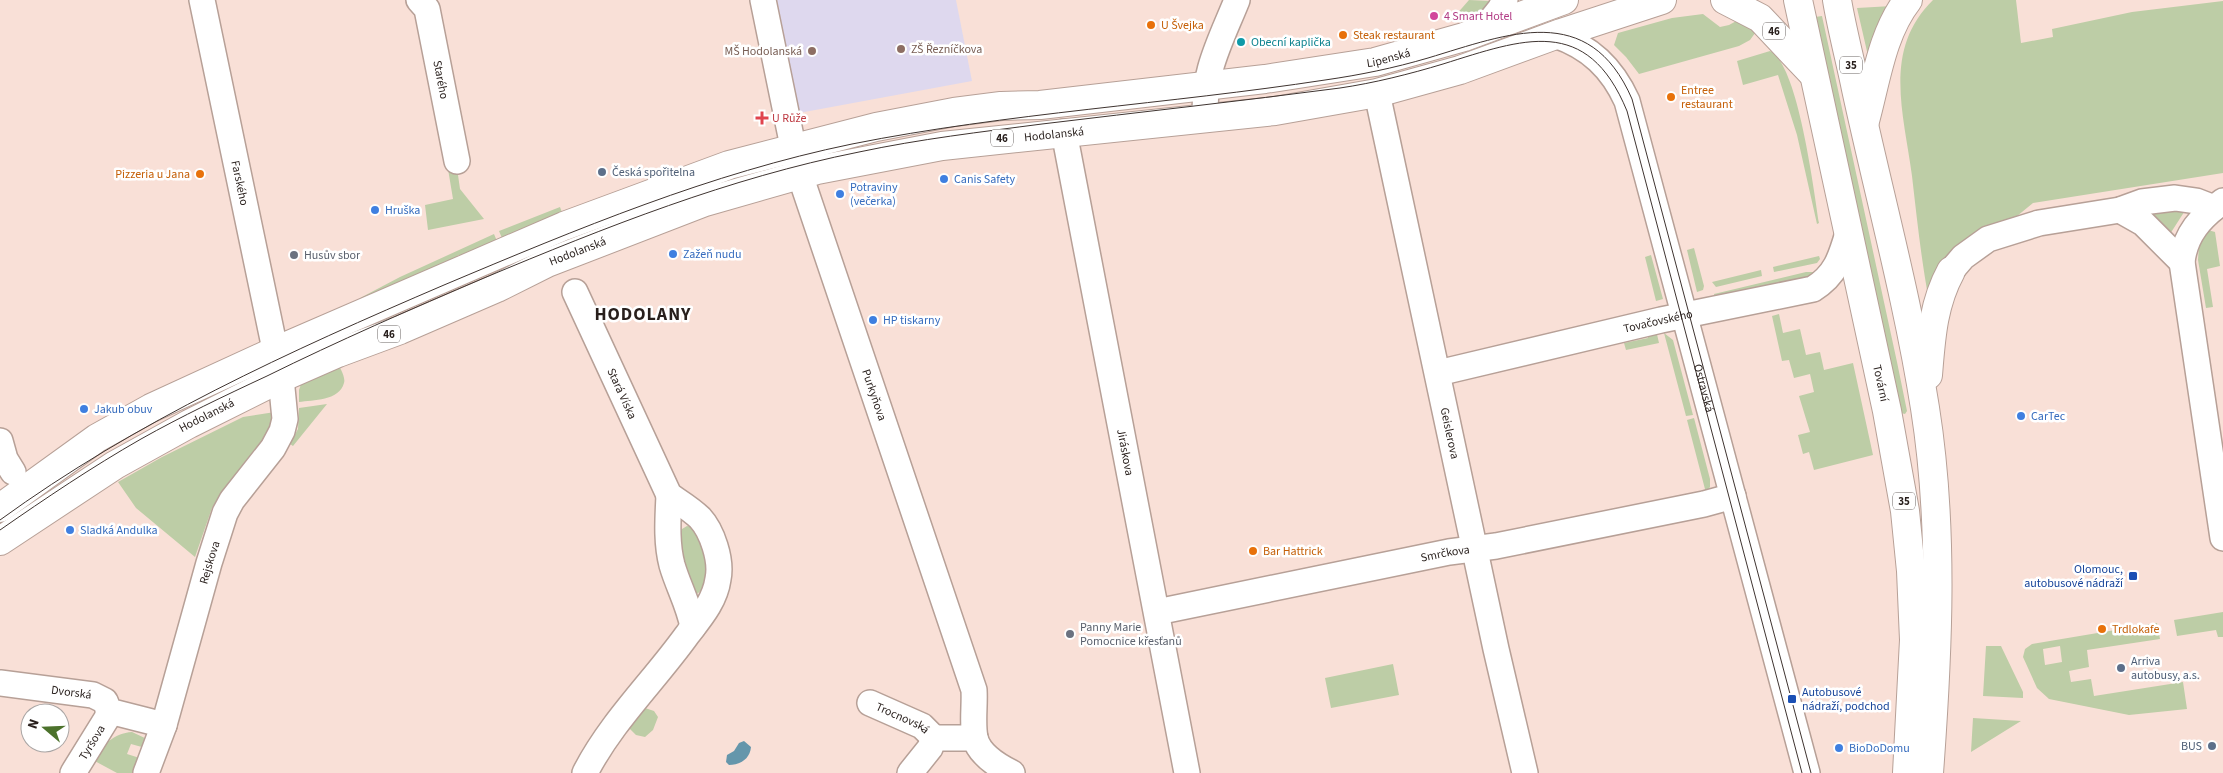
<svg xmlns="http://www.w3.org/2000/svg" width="2223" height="773" font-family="'Source Sans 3',sans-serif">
<rect width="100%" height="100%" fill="#f9e0d7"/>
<path fill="#ded8ee" d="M777,0H956L972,81L799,113Z"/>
<path fill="#bdcda6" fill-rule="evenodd" d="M1469,0L1491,1L1489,5L1462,23L1455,16Z
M1933,0H2016L2021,43L2053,37L2052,29L2132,12L2223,1V173L2033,203L2011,221L1929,301C1921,258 1917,219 1912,176C1904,114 1882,50 1933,0Z
M1892,6L1872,73L1857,8Z
M1703,14L1720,27L1729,25L1740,19L1758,29L1750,40L1739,46L1639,74L1626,57L1614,45L1618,33L1672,18Z
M1822,16L1897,362L1907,411L1905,414L1901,413L1815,17Z
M1770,51C1798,64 1814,191 1819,223L1817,224L1797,135L1778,75L1743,85L1737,61Z
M457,168L460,189L484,219L428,230L425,205L453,199L448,169Z
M2188,206L2170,234L2144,207Z
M560,207L563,215L504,243L499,231Z
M2208,230L2215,232L2220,266L2207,269L2213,307L2206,308L2198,260L2199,245Z
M494,234L499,246L463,257L458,255L457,258L349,307L362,297L400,277Z
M1694,248L1704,286L1703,290L1697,292L1687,250Z
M1651,255L1663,299L1656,301L1645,257Z
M1819,256L1820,259L1817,263L1774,272L1773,267Z
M1761,270L1762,276L1716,287L1712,282Z
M1806,272H1814L1818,276L1715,301L1714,294Z
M1779,314L1783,333L1800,329L1806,355L1820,352L1824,370L1853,363L1873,455L1814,470L1809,452L1803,454L1798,435L1810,432L1799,396L1814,392L1810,374L1794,378L1789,360L1782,361L1772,316Z
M1656,330L1659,343L1626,350L1624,343L1648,338V335Z
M1664,333L1673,340L1693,415L1686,416Z
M336,360C339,366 346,377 344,383C339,401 313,400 299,402V390L302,381Z
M327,404L293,446L290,444L298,429L299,408Z
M275,412V419L249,466L222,491L212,508L195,557L136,508L118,482L162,457L243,417Z
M1694,418L1710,479V487L1706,493L1687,420Z
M687,526L693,527C698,535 706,545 709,554C713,565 706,591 695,595L689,589L678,538L682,529Z
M2223,612V637H2218L2216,630L2177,636L2174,620Z
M2157,623L2160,639L2087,650L2089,667L2069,671L2071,682L2091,679L2094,696L2183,682L2187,709L2129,715L2049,699L2037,688L2023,657L2025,649L2032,644ZM2060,646L2062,662L2045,665L2043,649Z
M1986,646H2001L2023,692V698L1983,696Z
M1393,664L1399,695L1331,708L1325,678Z
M642,707L654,711L658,717L653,730L645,737L636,735L629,728Z
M1973,718L2021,721L1971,752Z
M132,732L147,739L149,749L131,744L127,754L146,760L141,773H117L91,759C102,746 114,733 132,732Z"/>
<path fill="#6596ab" d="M744,741L751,747C750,759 740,765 729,765L726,762L727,755L734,751L739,743Z"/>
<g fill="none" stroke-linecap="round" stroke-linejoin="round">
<defs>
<g id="minor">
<path id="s1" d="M419,0L427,9L457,161"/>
<path id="s2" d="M763,0L797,166L974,690C975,705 972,723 975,738C979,754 998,766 1012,773"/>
<path d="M1484,29L1500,9L1505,0"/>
<path id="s3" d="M1555,35C1590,47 1612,68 1627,101L1807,773"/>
<path id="s4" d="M1377,93L1496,649L1525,773"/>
<path d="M1206,119C1201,75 1221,40 1237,0"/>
<path id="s5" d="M1064,132L1187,773"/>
<path d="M2223,201C2201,217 2185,234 2182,262L2223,538"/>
<path d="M2120,210L2143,223L2182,262"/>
<path d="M1951,271L1963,257L1988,239L2039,223L2120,210L2142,202L2175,198L2196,201L2214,208"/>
<path id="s6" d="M575,292L669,495C679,502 691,509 700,518C712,531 722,560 718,579C715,601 700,618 687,635C654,681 611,722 585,773"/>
<path id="s7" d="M1438,373L1661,320L1813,289C1836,275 1841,257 1848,233"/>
<path d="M0,441L5,459L13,472"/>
<path d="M669,495C668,518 666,542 672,565C678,586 689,605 693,627"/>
<path id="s8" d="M1157,612L1449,552L1496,546L1704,504L1733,496"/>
<path id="s9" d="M0,683L93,695L105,701L109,711L164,725"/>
<path id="s10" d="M870,703L922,726L934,738"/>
<path id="s11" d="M73,773L107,718L109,711"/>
<path id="s12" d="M146,773L164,725L209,563L225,513L232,500L273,448L282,431L285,419L281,378L202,0"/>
<path d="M910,773L930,748L934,738H975"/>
</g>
<g id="major">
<path d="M1725,0L1760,18L1811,72"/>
<path id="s13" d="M1798,0L1887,411L1905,511L1911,571L1914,640L1907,773"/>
<path d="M1837,0C1842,30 1850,59 1856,89C1879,195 1908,300 1925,408C1944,528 1938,652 1929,773"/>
<path d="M1865,121C1876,81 1882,33 1908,0"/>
<path d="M1928,375C1931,338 1933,304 1951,271"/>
<path id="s14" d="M0,508L97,438L151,408L275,351L564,226L729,165L876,127L954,112L1001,106L1040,105L1265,79L1375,62L1464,37L1564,0"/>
<path id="s15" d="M0,541L115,465L189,424L281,378L338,353L400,330L497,288L547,263L705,202L817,170L942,146L1275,111L1377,93L1460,70L1561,33L1662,0"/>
</g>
</defs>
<use href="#minor" stroke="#b7a097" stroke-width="28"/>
<use href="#major" stroke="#b7a097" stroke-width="30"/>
<use href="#minor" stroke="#fff" stroke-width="25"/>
<use href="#major" stroke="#fff" stroke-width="28"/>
<path stroke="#3f3430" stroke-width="1" d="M0,520C136,421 290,351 444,285C577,229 711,173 852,144C1008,113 1168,104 1325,80C1360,75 1394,68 1428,58C1508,34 1589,0 1632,99L1811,773
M0,530C46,498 92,467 141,439C182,416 224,396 267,376C338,341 411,309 484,278C606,227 729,178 859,152C920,139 981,132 1042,124C1141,112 1241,101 1340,88C1374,83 1410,74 1443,64C1523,39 1587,14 1627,111L1802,773"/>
</g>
<circle fill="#d1479c" stroke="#fff" stroke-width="2" cx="1434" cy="16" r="5"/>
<g fill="#e8710a" stroke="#fff" stroke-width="2">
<circle cx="1151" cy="25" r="5"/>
<circle cx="1343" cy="35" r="5"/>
<circle cx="1671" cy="97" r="5"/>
<circle cx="200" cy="174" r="5"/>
<circle cx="1253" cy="551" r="5"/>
<circle cx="2102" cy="629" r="5"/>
</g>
<circle fill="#0f9aa8" stroke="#fff" stroke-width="2" cx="1241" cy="42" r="5"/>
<g fill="#8d6e63" stroke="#fff" stroke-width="2">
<circle cx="901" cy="49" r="5"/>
<circle cx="812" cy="51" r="5"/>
</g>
<path fill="#e0444e" stroke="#fff" stroke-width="2" d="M759.5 110.5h5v5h5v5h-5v5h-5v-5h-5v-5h5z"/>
<g fill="#5c6f8a" stroke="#fff" stroke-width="2">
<circle cx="602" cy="172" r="5"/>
<circle cx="2121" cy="668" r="5"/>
<circle cx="2212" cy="746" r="5"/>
</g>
<g fill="#3f7fe0" stroke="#fff" stroke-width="2">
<circle cx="944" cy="179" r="5"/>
<circle cx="840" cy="194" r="5"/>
<circle cx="375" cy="210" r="5"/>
<circle cx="673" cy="254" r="5"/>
<circle cx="873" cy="320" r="5"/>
<circle cx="84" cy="409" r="5"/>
<circle cx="2021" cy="416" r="5"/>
<circle cx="70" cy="530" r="5"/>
<circle cx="1839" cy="748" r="5"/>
</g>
<g fill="#6b7280" stroke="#fff" stroke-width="2">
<circle cx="294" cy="255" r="5"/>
<circle cx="1070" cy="634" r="5"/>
</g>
<g fill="#1a4fb4" stroke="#fff" stroke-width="2">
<rect x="2128" y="571" width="10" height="10" rx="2.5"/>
<rect x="1787" y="694" width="10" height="10" rx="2.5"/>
</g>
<g text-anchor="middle" stroke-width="5" stroke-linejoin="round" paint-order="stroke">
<g fill="#fff" stroke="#686260" stroke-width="1">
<rect x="1763" y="22.5" width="22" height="17" rx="4"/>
<rect x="1840" y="56.5" width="22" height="17" rx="4"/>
<rect x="991" y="129.5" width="22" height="17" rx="4"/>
<rect x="378" y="325.5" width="22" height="17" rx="4"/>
<rect x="1893" y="492.5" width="22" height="17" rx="4"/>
</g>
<g font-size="11" font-weight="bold" fill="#281f1c">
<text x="1774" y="35">46</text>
<text x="1851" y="69">35</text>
<text x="1002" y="142">46</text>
<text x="389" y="338">46</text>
<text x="1904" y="505">35</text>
</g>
<g font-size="12" fill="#b23c85" stroke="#fff" text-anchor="start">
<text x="1444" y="20">4 Smart Hotel</text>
</g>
<g font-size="12" fill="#c56008" stroke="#fff" text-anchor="start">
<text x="1161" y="29">U Švejka</text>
<text x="1353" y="39">Steak restaurant</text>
<text x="1681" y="94">Entree<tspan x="1681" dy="14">restaurant</tspan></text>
<text x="190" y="178" text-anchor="end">Pizzeria u Jana</text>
<text x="1263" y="555">Bar Hattrick</text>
<text x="2112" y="633">Trdlokafe</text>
</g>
<g font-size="12" fill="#0d838f" stroke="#fff" text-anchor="start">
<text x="1251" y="46">Obecní kaplička</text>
</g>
<g font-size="12" fill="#785e54" stroke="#fff" text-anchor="start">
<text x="911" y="53">ZŠ Řezníčkova</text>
<text x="802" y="55" text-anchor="end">MŠ Hodolanská</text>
</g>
<g font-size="12" fill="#281f1c" stroke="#fff">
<text dy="4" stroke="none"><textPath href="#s14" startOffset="1478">Lipenská</textPath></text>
<text dy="4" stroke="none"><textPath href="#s1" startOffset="84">Starého</textPath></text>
<text dy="4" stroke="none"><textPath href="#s15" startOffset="1141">Hodolanská</textPath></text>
<text transform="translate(240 183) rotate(78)" y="4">Farského</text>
<text dy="4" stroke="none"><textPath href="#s15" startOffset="648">Hodolanská</textPath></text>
<text dy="4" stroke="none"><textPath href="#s7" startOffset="226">Tovačovského</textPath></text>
<text dy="4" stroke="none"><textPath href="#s13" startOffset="392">Tovární</textPath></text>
<text dy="4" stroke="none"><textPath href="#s3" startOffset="398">Ostravská</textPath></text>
<text dy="4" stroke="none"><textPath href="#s6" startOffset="112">Stará Víska</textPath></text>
<text dy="4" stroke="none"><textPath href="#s2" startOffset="411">Purkyňova</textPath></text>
<text dy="4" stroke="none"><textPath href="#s15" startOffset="242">Hodolanská</textPath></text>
<text dy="4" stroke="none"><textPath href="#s4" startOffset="348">Geislerova</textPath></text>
<text dy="4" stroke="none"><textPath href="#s5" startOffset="326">Jiráskova</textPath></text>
<text dy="4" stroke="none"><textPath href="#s8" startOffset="294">Smrčkova</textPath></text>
<text dy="4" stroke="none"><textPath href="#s12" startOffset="220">Rejskova</textPath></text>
<text dy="4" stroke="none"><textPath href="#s9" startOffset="72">Dvorská</textPath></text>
<text dy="4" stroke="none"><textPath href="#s10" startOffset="36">Trocnovská</textPath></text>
<text dy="4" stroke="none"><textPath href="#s11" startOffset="36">Tyršova</textPath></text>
</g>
<g font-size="12" fill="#be3a42" stroke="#fff" text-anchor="start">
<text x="772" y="122">U Růže</text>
</g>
<g font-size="12" fill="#4e5e75" stroke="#fff" text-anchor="start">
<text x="612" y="176">Česká spořitelna</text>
<text x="2131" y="665">Arriva<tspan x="2131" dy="14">autobusy, a.s.</tspan></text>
<text x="2202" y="750" text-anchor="end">BUS</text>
</g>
<g font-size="12" fill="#366cbe" stroke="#fff" text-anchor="start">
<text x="954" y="183">Canis Safety</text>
<text x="850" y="191">Potraviny<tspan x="850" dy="14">(večerka)</tspan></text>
<text x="385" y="214">Hruška</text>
<text x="683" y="258">Zažeň nudu</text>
<text x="883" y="324">HP tiskarny</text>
<text x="94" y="413">Jakub obuv</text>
<text x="2031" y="420">CarTec</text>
<text x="80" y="534">Sladká Andulka</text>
<text x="1849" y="752">BioDoDomu</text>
</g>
<g font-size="12" fill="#5b616d" stroke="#fff" text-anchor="start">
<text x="304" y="259">Husův sbor</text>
<text x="1080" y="631">Panny Marie<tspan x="1080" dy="14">Pomocnice křesťanů</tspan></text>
</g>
<g font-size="12" fill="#164399" stroke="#fff" text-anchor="end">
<text x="2123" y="573">Olomouc,<tspan x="2123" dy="14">autobusové nádraží</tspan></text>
<text x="1802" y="696" text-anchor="start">Autobusové<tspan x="1802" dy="14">nádraží, podchod</tspan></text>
</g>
<g font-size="18" font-weight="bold" letter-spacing="1" fill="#281f1c" stroke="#fff">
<text x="643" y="320">HODOLANY</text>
</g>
</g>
<g transform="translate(45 728) rotate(289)"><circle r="24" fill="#ffffff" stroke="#a9a5a4"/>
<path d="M0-4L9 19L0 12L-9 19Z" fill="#4c722c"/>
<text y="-8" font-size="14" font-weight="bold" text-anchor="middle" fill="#281f1c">N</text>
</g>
</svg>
